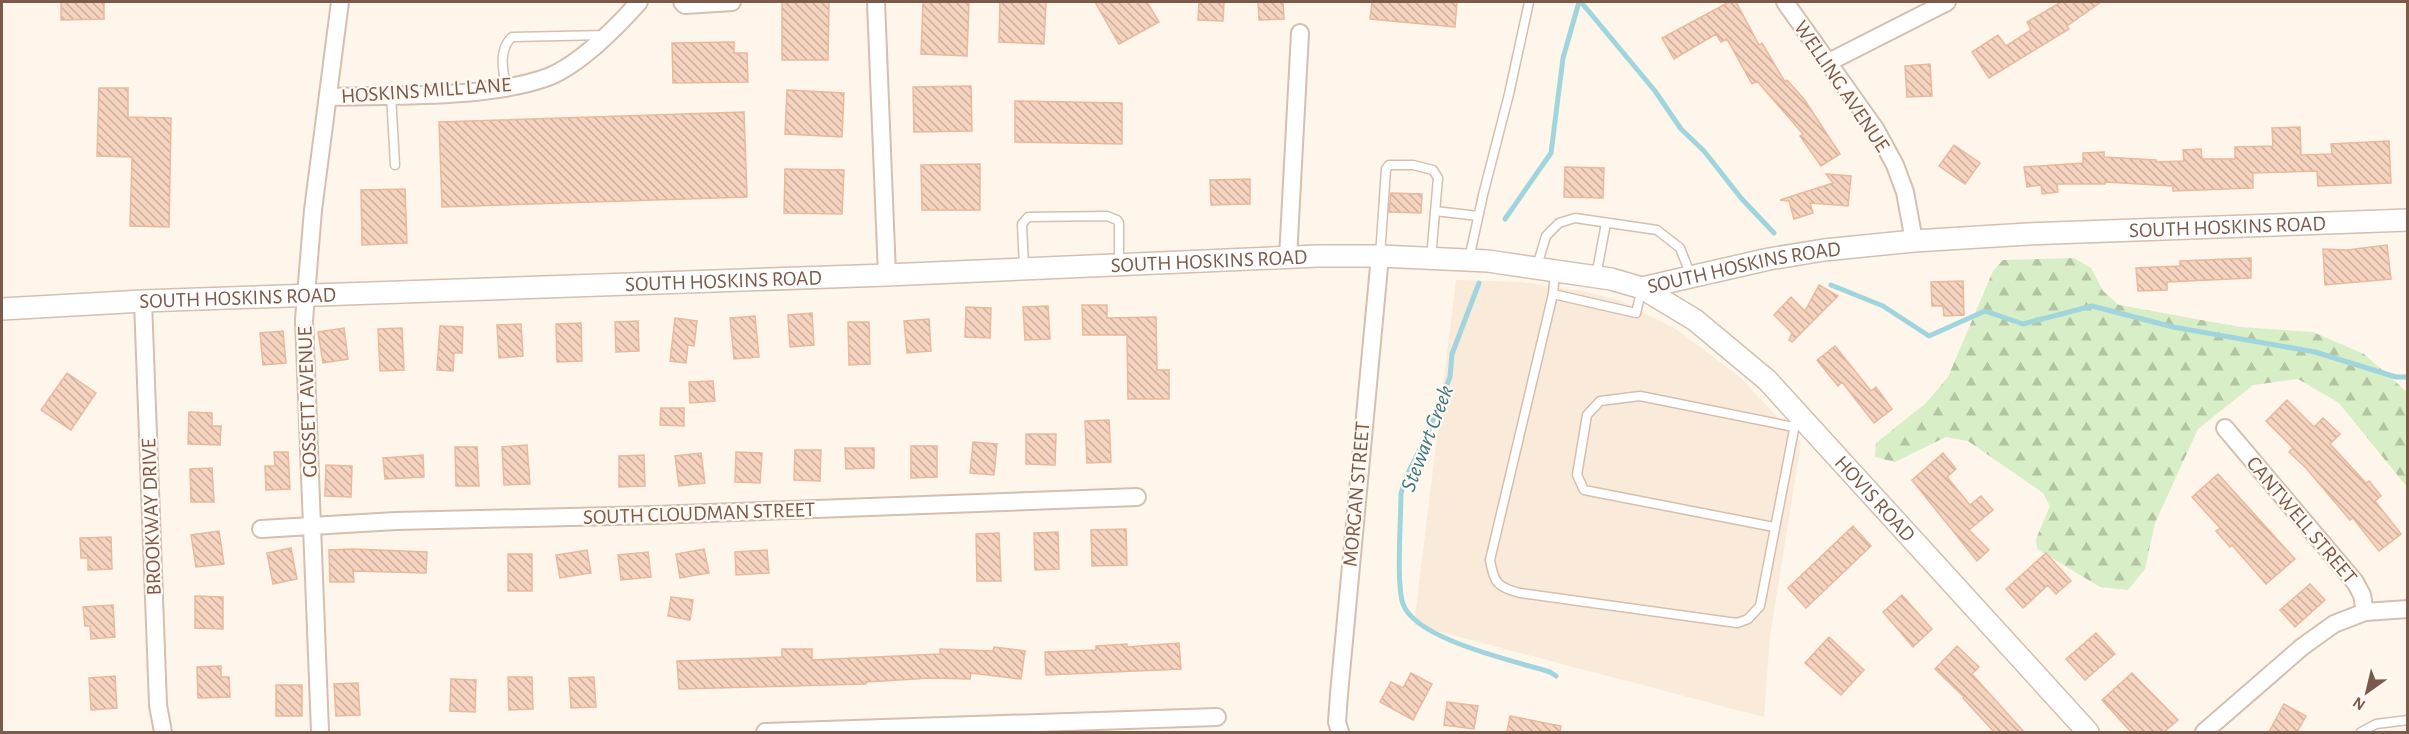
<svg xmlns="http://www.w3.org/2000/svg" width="2409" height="734" font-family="'Alegreya Sans',sans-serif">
<defs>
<pattern id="forest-firs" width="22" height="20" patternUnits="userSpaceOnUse" patternTransform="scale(1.5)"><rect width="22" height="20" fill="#d7eec6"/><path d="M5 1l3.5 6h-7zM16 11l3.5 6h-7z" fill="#b3c4a3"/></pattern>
<pattern id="building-back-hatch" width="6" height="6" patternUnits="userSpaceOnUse" patternTransform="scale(1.5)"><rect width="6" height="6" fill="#f6d3bf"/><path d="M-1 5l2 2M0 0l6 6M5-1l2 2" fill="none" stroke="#ccae9d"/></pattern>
</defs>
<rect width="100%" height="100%" fill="#fef6ea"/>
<path fill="#f9eada" d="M1456,280L1520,282L1582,291L1619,300L1676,329L1740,377L1801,443L1770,636L1764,717L1414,625Z"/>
<path fill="url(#forest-firs)" d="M2074,258L2091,268L2103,291L2119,305L2240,327L2313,332L2364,354L2407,392V487L2339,403L2298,379L2253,385L2198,429L2155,523L2145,569L2128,590L2100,587L2037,549L2036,539L2050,506L2043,493L1968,441L1946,437L1895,462L1875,457L1876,443L1926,403L1948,377L1993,271L2003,260Z"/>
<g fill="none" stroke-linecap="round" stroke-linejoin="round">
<path stroke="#a1d5dd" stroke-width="5" d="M1581,2L1655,91L1681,129L1704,151L1741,198L1774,233
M1505,219L1551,153L1563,58L1579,2
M1479,283L1452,354L1450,377L1427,435L1405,479L1401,494C1401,520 1396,583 1403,604C1416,640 1515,661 1550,672L1556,676
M1831,285L1883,306L1929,336L1985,311L2023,324L2092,306L2173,327L2315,352L2396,377H2408"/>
</g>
<path fill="url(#building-back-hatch)" stroke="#eab99e" stroke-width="1.5" d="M61,2H104V19L61,20Z
M782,2H829L828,60H782Z
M923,2H969L967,56L921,54Z
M1000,2H1046L1044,44L999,42Z
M1095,2H1147L1159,22L1119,44Z
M1199,2H1224L1223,21L1198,20Z
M1258,2H1283L1284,19L1259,20Z
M1372,2H1457L1455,27L1370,19Z
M1729,2H1736L1759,45L1762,43L1785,82L1787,80L1804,99L1840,154L1821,166L1800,136L1803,134L1757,81L1752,84L1727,39L1721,42L1716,34L1674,59L1662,38Z
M2061,2H2101L2067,26L2069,29L1989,78L1972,52L1998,35L2006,46L2031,30L2027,22Z
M734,42V53H747L748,82L673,83L672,43Z
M1930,64L1932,96L1907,97L1905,66Z
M971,86L972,131L914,132L913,87Z
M99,88H128V117L171,118L169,227L130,226L132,157L97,156Z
M787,90L844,93L842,137L785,134Z
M1015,101L1122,103V144L1015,142Z
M744,112L747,197L442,207L439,122Z
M2300,127L2301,155L2332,154L2331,144L2389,141L2391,183L2318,186L2317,171L2253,173V188L2173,191V186L2105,182V184H2057L2058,192L2042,194L2041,185L2027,187L2024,167L2083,163V153L2104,152V157L2156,160V162L2184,161L2183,150L2201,149L2202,159H2235V147L2273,146L2272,128Z
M1954,145L1980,163L1965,184L1939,166Z
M980,164V210H922L921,165Z
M1565,167L1604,168L1603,198L1564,197Z
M785,169L844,170L842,214L784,213Z
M1826,174L1851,176L1848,206L1810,203L1813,213L1794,219L1789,201L1780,200L1833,183Z
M1250,179V204L1211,205L1210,180Z
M405,189L407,243L362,245L361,190Z
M1391,193L1422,194L1421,213L1389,212Z
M2387,245L2391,279L2325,285L2323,249L2347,250Z
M2251,258V278L2167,282V290L2138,291L2136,268L2180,266V261Z
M1963,281L1964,315L1944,316L1943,306H1932L1931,282Z
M1819,285L1838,296L1792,342L1789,340L1792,333L1774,315L1791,297L1805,311Z
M1082,305H1107V318L1156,317L1157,370H1169V399H1128L1127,335H1083Z
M1048,306L1050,339L1025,340L1023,307Z
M966,307L991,308L990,338L965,337Z
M812,313L814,345L790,347L788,315Z
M755,316L759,357L734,359L730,318Z
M675,318L697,321L694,346L688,345L686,363L670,361Z
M929,319L931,351L907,353L904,321Z
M638,321L639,351L616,352L615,322Z
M848,322H869L870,364L849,365Z
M581,323L582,361L557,362L556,324Z
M521,324L523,356L499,358L497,325Z
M440,326L463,327L462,353H454L453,371L437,370Z
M344,328L348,359L323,363L318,332Z
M402,328L404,370L380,371L378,329Z
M283,331L286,363L263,365L260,333Z
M1835,346L1871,391L1876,387L1892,409L1874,423L1842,382L1838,386L1817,360Z
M67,373L96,393L71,430L41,410Z
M713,381L715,401L690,403L689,382Z
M2287,400L2314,427L2323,418L2340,434L2330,444L2366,483L2369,481L2381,496L2375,501L2401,534L2379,551L2353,518L2350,520L2306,468L2289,452L2293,448L2266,421Z
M661,408H684V426L660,425Z
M189,412L212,413V426H221L220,445L188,444Z
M1109,420L1111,462L1087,463L1085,421Z
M1026,434H1056L1055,465L1026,464Z
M973,442L997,444L994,475L970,473Z
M527,445L530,484L504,485L502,447Z
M911,446H937V477L911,478Z
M455,447H477L479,486H456Z
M845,448H874V468L846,469Z
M795,450H821L820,481L794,480Z
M274,452H288L290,489L266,490L265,466H275Z
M736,452L762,453L760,483L735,482Z
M701,453L705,483L679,486L675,456Z
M1943,453L1956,469L1947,477L1970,505L1981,496L1993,510L1969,530L1989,550L1977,561L1912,480Z
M423,455L424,477L385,479L383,458Z
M644,455L645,486L619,487V456Z
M326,465L352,466L351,497L325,496Z
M212,468L214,502H191L190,469Z
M2218,474L2295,559L2266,584L2232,545L2230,547L2216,531L2220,528L2192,497Z
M1853,526L1871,546L1806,608L1788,588Z
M1126,529L1127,565L1092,566L1091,530Z
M219,531L224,564L196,567L191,535Z
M1058,532L1059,569L1035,570L1034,533Z
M999,533L1001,581H977L976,534Z
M111,537L112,569L88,570V558H81L80,538Z
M291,548L297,579L273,584L267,553Z
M353,549L427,552L426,573L353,571L354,582H330L329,550Z
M704,549L709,573L680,578L676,554Z
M587,550L591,573L560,578L556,555Z
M767,550L769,573L736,575L735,552Z
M648,552L651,577L621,580L618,555Z
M2046,553L2071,581L2056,594L2048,585L2023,608L2006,589Z
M508,554H532V591H508Z
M2310,584L2325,600L2295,627L2280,610Z
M1902,595L1932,629L1913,647L1883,612Z
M195,596L223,597V629L195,628Z
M671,597L693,600L690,620L668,616Z
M113,605L115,637L91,639L90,626H85L83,607Z
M2096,633L2115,654L2085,680L2066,659Z
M1829,637L1864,670L1841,695L1805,663Z
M1179,643L1181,669L1046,675L1045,652L1096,650V646L1127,644V647Z
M1957,646L1979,667L1972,674L2024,732H1994L1963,698L1964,697L1935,669Z
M994,647L1025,651L1021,679L971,673L970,679L931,678L866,682V684L679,689L677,661L782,657V649H812V660L940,654V649L993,651Z
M221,666V677H229L230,697L198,698L197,667Z
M1411,673L1432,684L1413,720L1380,702L1391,682L1403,688Z
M2132,673L2178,720L2164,732H2131L2102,700Z
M115,676L117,708L91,710L89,678Z
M508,677H532L533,709L509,710Z
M594,677L596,707L571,708L569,678Z
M451,679L476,680L475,712L450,711Z
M358,683L360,715L336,716L334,684Z
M276,685H302V716H276Z
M1447,702L1478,706L1474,729L1444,725Z
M2284,704L2306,716L2297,732H2269Z
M1510,716L1561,726L1560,732H1507Z"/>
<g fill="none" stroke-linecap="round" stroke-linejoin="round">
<defs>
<path id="service" d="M506,87C503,70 498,50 512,37L606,35
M391,95L395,165
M1435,211L1478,216
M1380,256L1386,169L1389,165H1413L1433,170L1438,178L1431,258
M1469,259L1483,195L1509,94L1529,2
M1537,266L1546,236L1559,223L1575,218L1657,230L1680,248L1691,276
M1024,267L1022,224L1028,217L1107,216L1117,220L1119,223V265
M1555,271L1553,294L1490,560C1494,583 1497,587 1520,593L1737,623L1748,619L1760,606L1797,414
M1596,276L1606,223
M1553,294L1636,313L1642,288
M1774,527L1584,490L1577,475L1587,415L1600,401L1640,396L1794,427
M2361,732L2376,724L2408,720"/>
<path id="minor" d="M682,2L685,5L732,2
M876,2L887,275
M1785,2L1876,130L1895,165L1905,192L1914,241
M1829,62L1947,2
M328,97C393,95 488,99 548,77C579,65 617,27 639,2
M1288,258L1300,33
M143,301L158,705L163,732
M2225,428L2355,582L2362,595L2365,612
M261,529L396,521L654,515L1137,497
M320,732L304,320L313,210L340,2
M765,732L1217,717
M1340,732L1337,722L1339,694L1380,256
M2204,732L2302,647L2334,624L2365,612L2408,609"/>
<g id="tertiary">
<path id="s1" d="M1642,288L1695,320L1767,380L2088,732"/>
<path id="s2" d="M2,309L143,301L887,275L1318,256H1380L1488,261L1611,279L1642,288L1769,259L1824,250L1914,241L2028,234L2408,220"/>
</g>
</defs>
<use href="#service" stroke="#d4bfb0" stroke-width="11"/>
<use href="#minor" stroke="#d4bfb0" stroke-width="20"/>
<use href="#tertiary" stroke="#d4bfb0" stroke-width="24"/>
<use href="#service" stroke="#fff" stroke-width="8"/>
<use href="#minor" stroke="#fff" stroke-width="16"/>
<use href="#tertiary" stroke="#fff" stroke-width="21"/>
</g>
<g text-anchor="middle" stroke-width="4.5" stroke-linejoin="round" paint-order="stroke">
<g font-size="21" fill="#7c5a4a" stroke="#fff9f2">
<text transform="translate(1842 86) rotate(56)" y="7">WELLING AVENUE</text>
<text transform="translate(426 90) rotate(-4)" y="7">HOSKINS MILL LANE</text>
<text dy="7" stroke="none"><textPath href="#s2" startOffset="2234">SOUTH HOSKINS ROAD</textPath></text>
<text dy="7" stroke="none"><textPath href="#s2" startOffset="1208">SOUTH HOSKINS ROAD</textPath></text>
<text dy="7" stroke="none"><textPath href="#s2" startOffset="1748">SOUTH HOSKINS ROAD</textPath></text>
<text dy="7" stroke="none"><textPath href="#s2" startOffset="722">SOUTH HOSKINS ROAD</textPath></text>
<text dy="7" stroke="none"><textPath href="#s2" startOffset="236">SOUTH HOSKINS ROAD</textPath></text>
<text transform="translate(307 402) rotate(-92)" y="7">GOSSETT AVENUE</text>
<text transform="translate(1356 494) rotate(-85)" y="7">MORGAN STREET</text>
<text dy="7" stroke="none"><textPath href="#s1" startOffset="316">HOVIS ROAD</textPath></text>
<text transform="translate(699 513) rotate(-2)" y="7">SOUTH CLOUDMAN STREET</text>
<text transform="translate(151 517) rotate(-92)" y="7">BROOKWAY DRIVE</text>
<text transform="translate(2302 520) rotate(50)" y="7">CANTWELL STREET</text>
</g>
<g font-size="22" font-style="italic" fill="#3b7882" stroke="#fff9f2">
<text transform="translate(1426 438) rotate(-69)" y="8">Stewart Creek</text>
</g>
</g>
<rect width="2409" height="734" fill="none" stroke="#7c5a4a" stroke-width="6"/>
<g transform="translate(2367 692) rotate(214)" stroke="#fff9f2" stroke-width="4.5" paint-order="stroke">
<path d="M0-4.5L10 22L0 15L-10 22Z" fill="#7c5a4a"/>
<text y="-9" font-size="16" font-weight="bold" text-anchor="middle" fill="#7c5a4a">N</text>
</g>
</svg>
